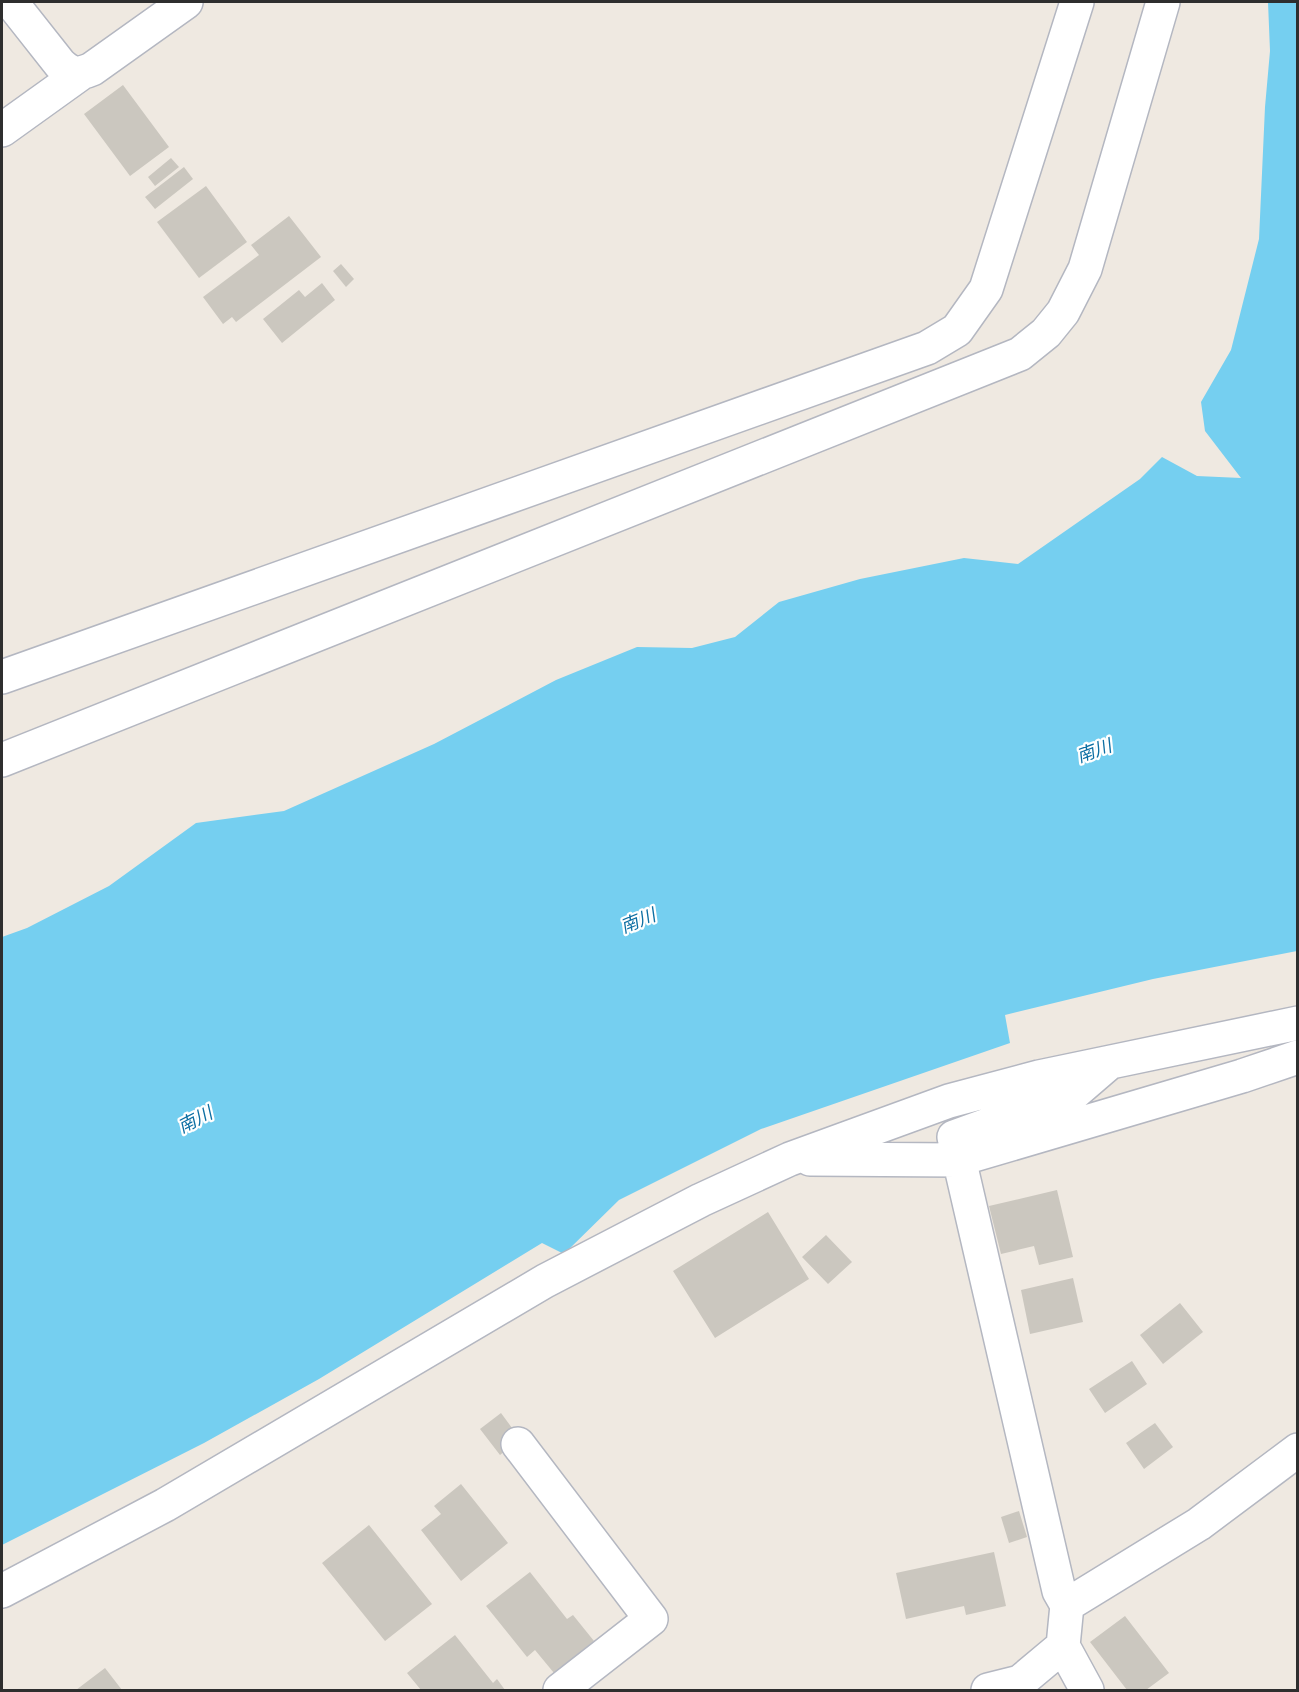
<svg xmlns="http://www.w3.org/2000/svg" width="1299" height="1692" font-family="'Open Sans','Noto Sans JP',sans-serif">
<rect width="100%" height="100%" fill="#efe9e1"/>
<path fill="#75cff0" d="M1268,2H1297V951L1153,979L1005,1015L1010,1043L761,1129L619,1200L564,1254L542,1243L319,1379L204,1443L2,1545V937L27,928L109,886L196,823L284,811L434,744L556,680L637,647L692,648L735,637L779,602L860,579L964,558L1018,564L1140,479L1162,457L1197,476L1241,478L1205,431L1201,402L1231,350L1259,239L1265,107L1270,51Z"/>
<path fill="#cbc7bf" d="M123,85L169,147L130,176L84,114Z
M171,158L179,167L155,186L148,177Z
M184,167L193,179L155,209L145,197Z
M206,186L247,242L199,278L157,222Z
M289,216L321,257L236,322L232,317L223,324L203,297L259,255L251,245Z
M341,264L354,279L346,287L333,271Z
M322,283L335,300L282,343L263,319L299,290L305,297Z
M1057,1190L1073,1257L1039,1265L1034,1246L1001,1254L989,1206Z
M768,1212L809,1279L715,1338L673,1271Z
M826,1235L852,1262L828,1284L802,1257Z
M1073,1278L1083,1322L1030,1334L1021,1290Z
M1180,1303L1203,1332L1163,1364L1140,1335Z
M1132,1361L1147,1384L1105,1413L1089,1389Z
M501,1413L520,1439L500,1455L480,1429Z
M1155,1423L1173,1447L1144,1469L1126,1443Z
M461,1484L508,1543L461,1581L421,1530L441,1514L434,1506Z
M1019,1511L1027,1537L1009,1543L1001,1517Z
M369,1525L432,1604L385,1641L322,1563Z
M994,1552L1006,1606L966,1615L964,1606L906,1619L896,1573Z
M530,1572L567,1619L573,1615L594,1641L554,1673L535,1650L527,1657L486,1606Z
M1125,1616L1169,1673L1146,1690H1127L1090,1642Z
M455,1635L493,1683L497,1679L505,1690H421L407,1673Z
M105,1668L122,1690H76Z"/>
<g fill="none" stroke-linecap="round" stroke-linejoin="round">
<defs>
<path id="minor" d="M11,2L60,64C72,75 78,75 92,69L186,2
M2,130L80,74
M2,677L927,348L957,330L986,289L1077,2
M2,760L1020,354L1046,333L1063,312L1085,269L1163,2
M810,1159L957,1160L1242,1076L1298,1057
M518,1444L651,1619L560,1690
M2,1591L165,1505L545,1281L701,1200L790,1159L949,1101L1039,1077L1298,1023
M1067,1605L1199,1524L1298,1450
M988,1690L1020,1682L1063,1646
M1087,1690L1063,1646L1067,1605L1059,1591L954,1137L1073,1094L1109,1063"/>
</defs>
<use href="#minor" stroke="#b4b7c1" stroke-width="36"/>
<use href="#minor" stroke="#fff" stroke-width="33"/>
</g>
<g text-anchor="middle" stroke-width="4.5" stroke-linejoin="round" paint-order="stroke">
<g font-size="18" font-style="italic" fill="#0d6fa3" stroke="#fff">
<text transform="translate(1094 751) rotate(-20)" y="6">南川</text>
<text transform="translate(638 921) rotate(-22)" y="6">南川</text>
<text transform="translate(195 1120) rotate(-27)" y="6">南川</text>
</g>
</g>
<rect width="1299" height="1692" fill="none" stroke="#2e2e2e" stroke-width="6"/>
</svg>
